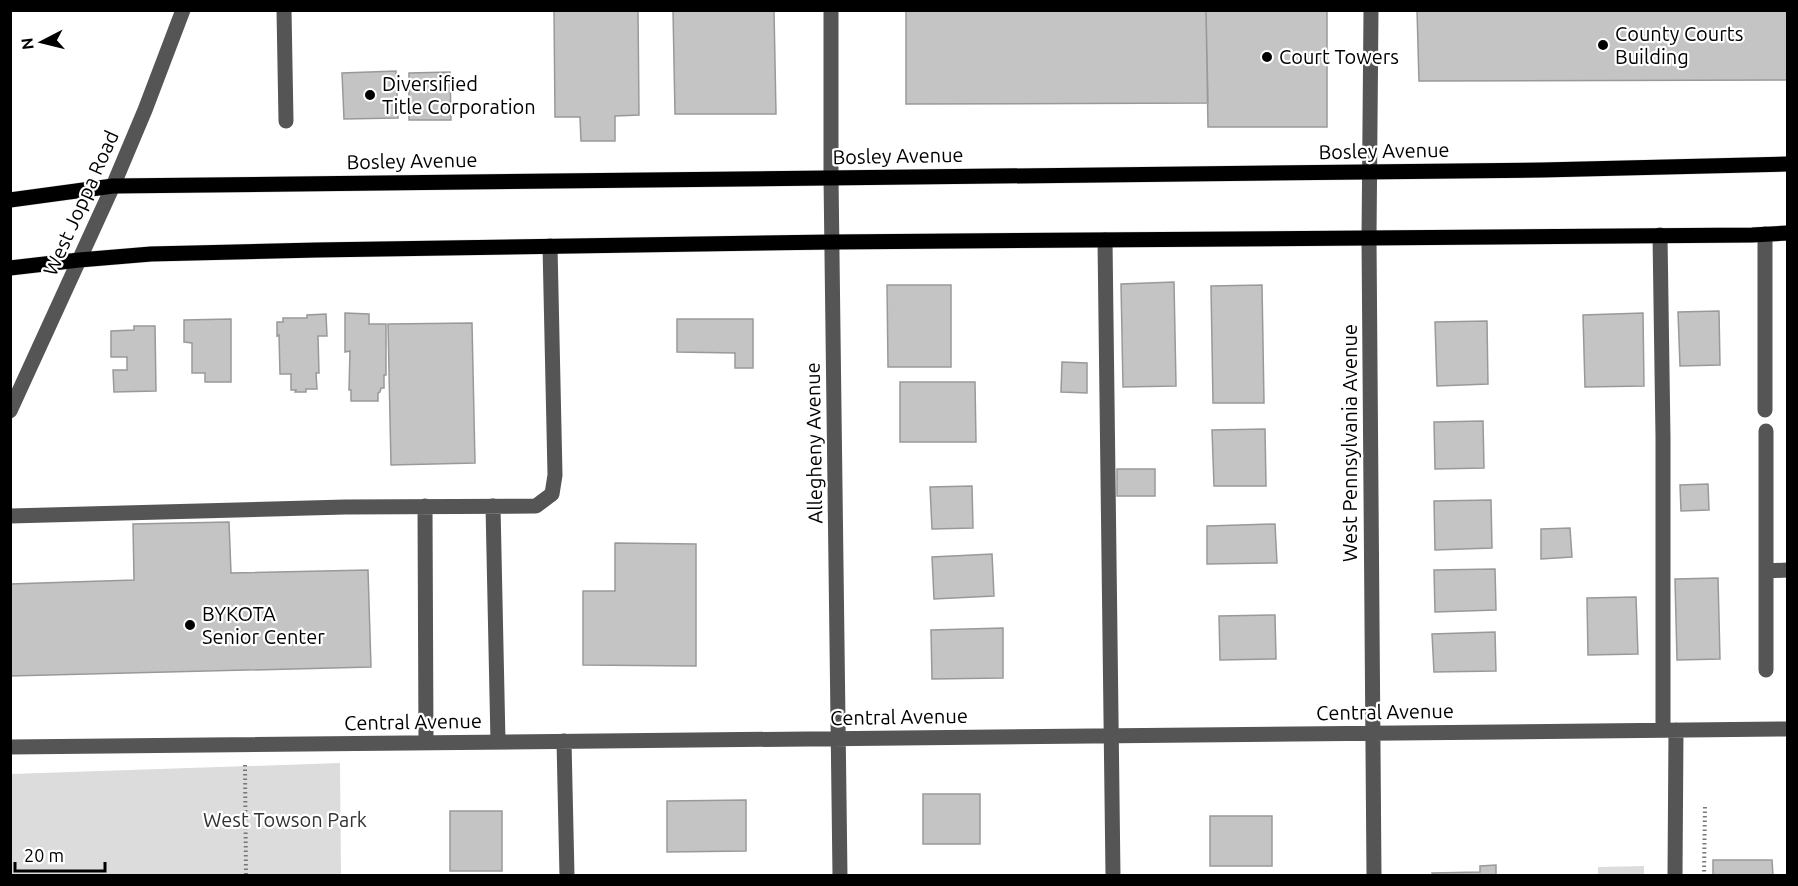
<svg xmlns="http://www.w3.org/2000/svg" width="1798" height="886" font-family="Ubuntu,sans-serif">
<rect width="100%" height="100%" fill="#fff"/>
<path fill="#dcdcdc" d="M340,763L341,875H11V774Z
M1644,866V875H1598V867Z"/>
<path fill="#c4c4c4" stroke="#999" stroke-width="1.5" d="M554,10H638L639,115L615,116V141H581L580,117H555Z
M673,10H774L776,114H675Z
M906,10H1206L1208,103L906,104Z
M1206,10H1327V127H1208Z
M1417,10H1788V80L1419,81Z
M396,71L398,118L344,119L342,73Z
M450,72L451,120H409V73Z
M1174,282L1176,386L1123,387L1121,284Z
M887,285H951V367H888Z
M1262,285L1264,403H1213L1211,286Z
M1719,311L1720,365L1680,366L1678,312Z
M345,313L369,314V324H386V375H384V388H381L380,392L378,393V401H351V390H349L350,351L345,352Z
M1643,313L1644,386L1585,387L1583,315Z
M326,314L327,336H318L319,373H316L317,389H306V392H295L296,390H291V374H280L279,335L277,336V322H283V318H307V315Z
M231,319V382H205V373H192V343L184,342V320Z
M677,319H753V368H735V353L677,352Z
M1487,321L1488,384L1437,386L1435,322Z
M472,323L475,463L391,465L388,324Z
M134,326H155L156,391L114,392L113,370H127V357H111V331L134,330Z
M1062,362L1087,363V393L1061,392Z
M900,382H975L976,442H900Z
M1483,421L1484,468L1435,469L1434,422Z
M1265,429L1266,486H1214L1212,430Z
M1117,469H1155V496H1117Z
M1708,484L1709,510L1681,511L1680,485Z
M972,486L973,528L932,529L930,487Z
M1491,500L1492,548L1435,550L1434,501Z
M229,522L231,573L368,570L371,667L10,676V584L134,580L133,524Z
M1275,524L1277,563L1207,564V526Z
M1570,528L1572,557L1541,559V529Z
M615,543L696,544V666L583,665V591H615Z
M992,554L994,596L934,599L932,557Z
M1495,569L1496,610L1435,612L1434,570Z
M1718,578L1720,659L1677,660L1675,579Z
M1636,597L1638,654L1588,655L1587,598Z
M1275,615L1276,659L1220,660L1219,616Z
M1003,628V678L932,679L931,630Z
M1495,632L1496,671L1434,672L1432,634Z
M923,794H980V844H923Z
M746,800V851L667,852V801Z
M450,811H502V871H450Z
M1210,816H1272V866H1210Z
M1713,860H1772L1773,876H1713Z
M1496,865V876H1432V873L1480,872V866Z"/>
<g fill="none" stroke-linecap="round" stroke-linejoin="round">
<defs>
<path id="major" d="M10,200L113,186L1542,170L1788,164
M10,268L79,260L151,254L317,250L832,242L1752,235L1788,233"/>
</defs>
<use href="#major" stroke="#dbdbdb" stroke-width="16"/>
<path stroke="#777" stroke-width="4" stroke-dasharray="1.5 3" stroke-linecap="butt" d="M245,765L246,876
M1704,876L1705,805"/>
<path stroke="#555" stroke-width="15" d="M284,10L286,121
M831,10V177L840,876
M1371,10L1369,238L1374,876
M1765,234V410
M1660,235L1663,437V730
M1105,240L1113,876
M10,411L113,186L145,110L183,10
M1766,431V670
M425,506L426,743
M493,506L498,742
M10,516L345,507L536,506L552,494L555,475L550,246
M1766,571L1788,570
M564,741L567,876
M10,747L1788,729
M1675,876L1676,730"/>
<use href="#major" stroke="#000" stroke-width="15"/>
</g>
<g fill="#000" stroke="#fff" stroke-width="2">
<circle cx="1603" cy="45" r="6"/>
<circle cx="1267" cy="57" r="6"/>
<circle cx="370" cy="95" r="6"/>
<circle cx="190" cy="625" r="6"/>
</g>
<g text-anchor="middle" stroke-width="4.5" stroke-linejoin="round" paint-order="stroke">
<g font-size="20" fill="#000" stroke="#fff" text-anchor="start">
<text x="1615" y="41">County Courts<tspan x="1615" dy="23">Building</tspan></text>
<text x="1279" y="64">Court Towers</text>
<text x="382" y="91">Diversified<tspan x="382" dy="23">Title Corporation</tspan></text>
<text x="202" y="621">BYKOTA<tspan x="202" dy="23">Senior Center</tspan></text>
</g>
<g font-size="20" fill="#000" stroke="#fff">
<text transform="translate(1384 151) rotate(-1)" y="7">Bosley Avenue</text>
<text transform="translate(898 156) rotate(-1)" y="7">Bosley Avenue</text>
<text transform="translate(412 161) rotate(-1)" y="7">Bosley Avenue</text>
<text transform="translate(81 203) rotate(-66)" y="7">West Joppa Road</text>
<text transform="translate(814 443) rotate(-91)" y="7">Allegheny Avenue</text>
<text transform="translate(1350 443) rotate(-90)" y="7">West Pennsylvania Avenue</text>
<text transform="translate(1385 712) rotate(-1)" y="7">Central Avenue</text>
<text transform="translate(899 717) rotate(-1)" y="7">Central Avenue</text>
<text transform="translate(413 722) rotate(-1)" y="7">Central Avenue</text>
</g>
<g font-size="20" fill="#333" stroke="#fff">
<text x="285" y="827">West Towson Park</text>
</g>
</g>
<rect width="1798" height="886" fill="none" stroke="#000000" stroke-width="24"/>
<g transform="translate(42 42) rotate(263)" stroke="#ffffff" stroke-width="4.5" paint-order="stroke">
<path d="M0-4.5L10 22L0 15L-10 22Z" fill="#000000"/>
<text y="-9" font-size="16" font-weight="bold" text-anchor="middle" fill="#000000">N</text>
</g>
<path d="M15 862v9h90v-9" fill="none" stroke="#000000" stroke-width="3"/>
<text x="24" y="862" font-size="18" fill="#000000" stroke="#ffffff" stroke-width="4.5" paint-order="stroke">20 m</text>
</svg>
